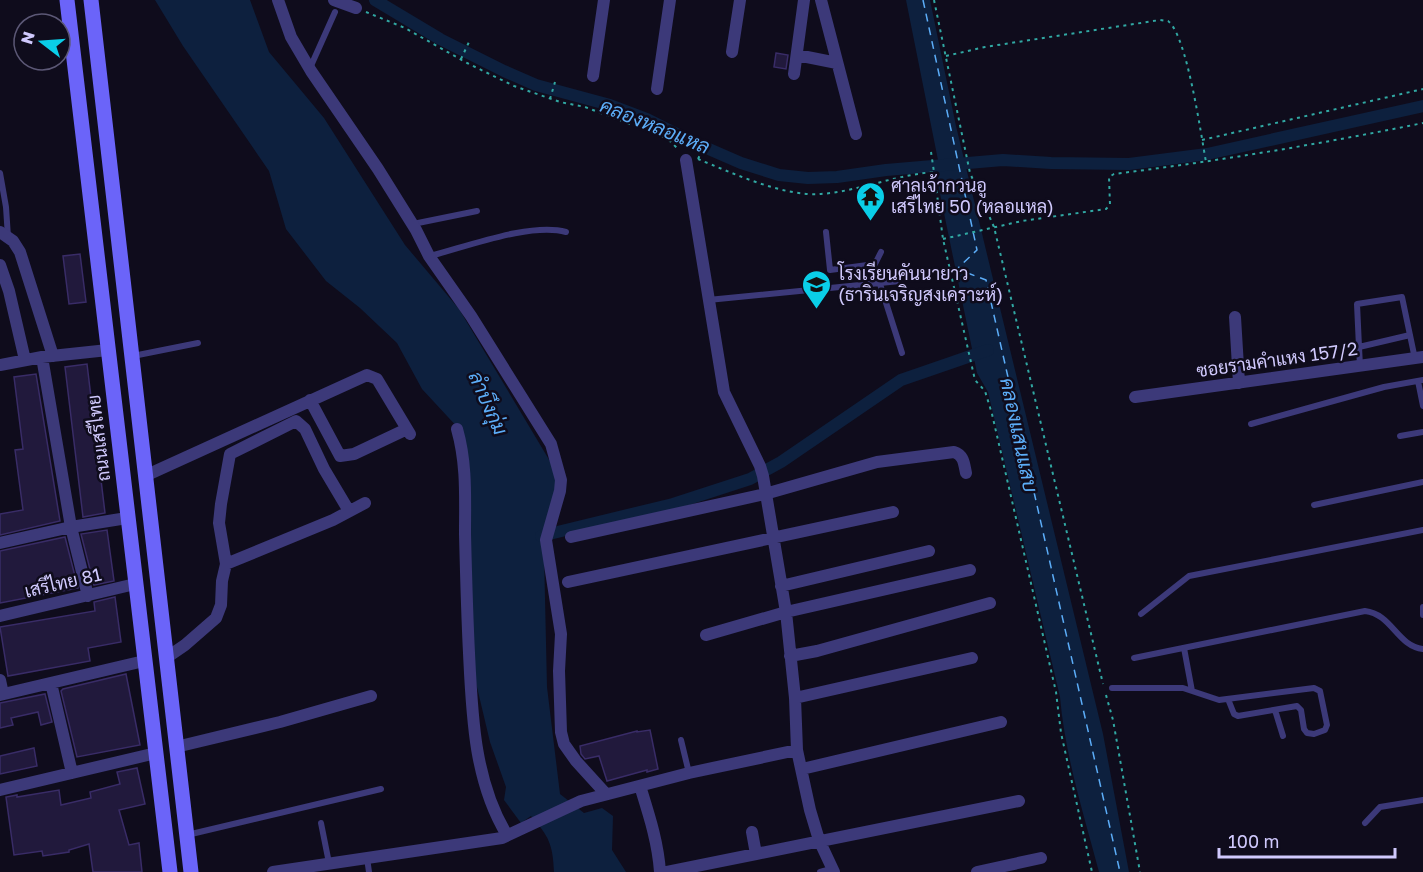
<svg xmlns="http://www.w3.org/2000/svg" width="1423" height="872" font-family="'Golos Text',Sarabun,sans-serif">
<rect width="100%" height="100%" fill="#0f0c1c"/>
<path fill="#0d203e" d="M155,0H250L269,52L324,118L405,245L459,309L560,478L544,554L547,687L560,794L584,813L602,808L613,816L612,850L626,872H554C553,845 549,836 531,816L521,823L504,800L506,787L490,742L476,683L460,430L422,389L397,343L360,308L326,281L286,229L269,171L183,46Z
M906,0H930L956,126L1103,734L1129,872H1099C1084,815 1065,756 1060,697L988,392L977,373L938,184V160Z"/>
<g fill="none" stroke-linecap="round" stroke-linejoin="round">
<path stroke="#0d203e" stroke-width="12" d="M375,0L440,39L504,71L536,85L610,105L647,119L695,143L741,163L779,175L808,178L837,177L886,170L1003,160L1051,163L1129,164L1207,154L1423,106
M541,536L673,504L750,479L781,462L901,380L988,350"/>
<path stroke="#5cadf8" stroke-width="1.5" stroke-dasharray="8 6" stroke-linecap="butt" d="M923,0L977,250L957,269L986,280L1120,872"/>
</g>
<path fill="#21193c" stroke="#392c67" stroke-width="1.5" d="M776,53L788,55L786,69L774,67Z
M80,254L86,302L69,304L63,256Z
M87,364L105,513L83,517L65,367Z
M36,374L60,521L0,535V514L23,510L15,450L23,449L14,377Z
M107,530L114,581L94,585L81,534Z
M65,537L78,588L0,603V551Z
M115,597L121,642L88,648L90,661L8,676L0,627L95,611L94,602Z
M126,674L140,745L77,757L61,691L63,689Z
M45,694L52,722L41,725L38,712L11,718L13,725L0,728V703Z
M650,730L658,769L647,772V770L607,781L599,756L585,759L581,754L580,746L637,731V732Z
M34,748L37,766L0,774V756Z
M137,768L145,804L119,810L129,845L139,843L142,872H93L89,844L69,850V852L43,856L42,851L14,855L6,797L17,795V797L59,790L61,805L91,798L90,792L120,784L117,772Z"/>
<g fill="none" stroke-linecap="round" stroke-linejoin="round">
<path stroke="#31a8a3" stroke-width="2" stroke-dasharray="3 4.5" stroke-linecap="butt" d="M934,0L970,173L994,227L1103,684
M366,12L405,28L467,63L514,86L560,102L585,107L656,134L668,139L679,150
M946,56L985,47L1160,20L1168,21C1187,35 1201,135 1206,162
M461,59L469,42
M550,99L555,82
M1202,140L1423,89
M931,152L934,172
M698,159C732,173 784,197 821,194C859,191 895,175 934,172L943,239L975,380L985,391L992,414L1056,692L1061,733L1092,872
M698,159L707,141
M943,239L1022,221L1106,209L1110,205L1109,177L1114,174C1218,161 1321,144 1423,123
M950,269H957
M1106,695L1113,720L1140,872"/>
<path stroke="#3c3979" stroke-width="6" d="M310,68L335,12
M0,173L6,207L8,237
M413,224L477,211
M826,232L830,270L875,264L881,252
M430,256C466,247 531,222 566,232
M880,284L902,353
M708,300L900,281
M1359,347L1357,304L1402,297L1415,359
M133,356L198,343
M1360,366L1359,347L1410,335
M1418,381L1423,406
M1251,424L1384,387L1423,380
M1400,436L1423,432
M1314,505L1423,482
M1423,607V615
M1141,614L1189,576L1423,530
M1184,648L1192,691
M1134,658L1365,611C1392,614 1397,646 1423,649
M1112,688H1183L1219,700L1314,688L1320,691L1327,725L1325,730L1314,734L1307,733L1304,729L1301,710L1297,706L1238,716L1234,714L1228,699
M1275,710L1283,736
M681,740L689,773
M321,823L329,863
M1365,823L1380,807L1423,800
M187,835L381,789
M367,858L369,872
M820,872L831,869"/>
<path stroke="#3c3979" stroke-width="12" d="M278,0L291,37L311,71L378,169L416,230L429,256L471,316L551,444L561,480L560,491L546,540L561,634L559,671L561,732L564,744L576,761L606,794
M334,0L356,8
M821,0L856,134
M732,52L740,0
M797,55L837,63
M794,74L804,0
M593,76L604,0
M657,89L670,0
M686,160L724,392L760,466L763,476L786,612L795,698L797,750L810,810L819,840L834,872
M0,232L13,241L20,252L53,356
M0,265L9,291L25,360
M1235,317L1239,383
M42,357L71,527L88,596
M0,365L42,357L108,350
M1135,397L1423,357
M310,400L340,456L354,454L407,429
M457,429C467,464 465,498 465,534C466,574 467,614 469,653C472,715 474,781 507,835
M147,475L367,375L377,379L410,434
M571,537L765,494L877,462L954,452C964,455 964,464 966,473
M0,543L71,527L127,518
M226,564L219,523L221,504L230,454L296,421L305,429L324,469L349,511
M568,582L893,512
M781,586L929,551
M0,616L135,584
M706,635L786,612L970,570
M790,656L817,651L990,603
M166,658L185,645L216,618L221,605L222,581L226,564L333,520L365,503
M0,680L3,694
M51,683L72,773
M0,695L144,661
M795,698L972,658
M176,747L280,722L371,696
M802,769L1001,722
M640,786C649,815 658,842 660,872
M0,790L156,753
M752,832L756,854L1019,801
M273,872L502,838L581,801L689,773L797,750
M667,872L756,854
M977,872L1041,858"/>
<path stroke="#6b64f9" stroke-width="15" d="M67,0L170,872
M91,0L191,872"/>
</g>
<defs>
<symbol id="temple-pin" viewBox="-11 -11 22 30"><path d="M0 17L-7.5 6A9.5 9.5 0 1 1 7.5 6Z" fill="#0acee8" stroke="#0f0c1c"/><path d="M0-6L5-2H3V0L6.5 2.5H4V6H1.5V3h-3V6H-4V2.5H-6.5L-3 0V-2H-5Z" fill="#111"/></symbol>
<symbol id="school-pin" viewBox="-11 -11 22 30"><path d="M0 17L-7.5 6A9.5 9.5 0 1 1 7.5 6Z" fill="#0acee8" stroke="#0f0c1c"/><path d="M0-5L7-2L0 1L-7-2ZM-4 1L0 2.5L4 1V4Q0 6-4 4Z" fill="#111"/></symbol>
</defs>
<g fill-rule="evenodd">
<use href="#temple-pin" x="854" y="180" width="33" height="45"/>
<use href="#school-pin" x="800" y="268" width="33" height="45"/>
</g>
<g text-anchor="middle" stroke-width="5" stroke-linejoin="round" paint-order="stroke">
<g font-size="18" fill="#d0c9fd" stroke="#0f0c1c" text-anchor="start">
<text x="891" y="192">ศาลเจ้ากวนอู<tspan x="891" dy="21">เสรีไทย 50 (หลอแหล)</tspan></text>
<text x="838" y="280">โรงเรียนคันนายาว<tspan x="838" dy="21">(ธารินเจริญสงเคราะห์)</tspan></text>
</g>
<g font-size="18" fill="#d0c9fd" stroke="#0f0c1c">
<text transform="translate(1277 360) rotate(-8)" y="6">ซอยรามคำแหง 157/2</text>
<text transform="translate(99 438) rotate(-97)" y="6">ถนนเสรีไทย</text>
<text transform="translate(63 583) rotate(-13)" y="6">เสรีไทย 81</text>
</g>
<g font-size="20" font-style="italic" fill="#5cadf8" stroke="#0f0c1c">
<text transform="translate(655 126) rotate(22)" y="7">คลองหลอแหล</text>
<text transform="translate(488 403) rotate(66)" y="7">ลำบึงกุ่ม</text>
<text transform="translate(1019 435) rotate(78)" y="7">คลองแสนแสบ</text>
</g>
</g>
<g transform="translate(42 42) rotate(287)"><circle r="28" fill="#0f0c1c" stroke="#5c5876" stroke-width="1.5"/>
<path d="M0-4.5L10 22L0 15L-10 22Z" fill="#0acee8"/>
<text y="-9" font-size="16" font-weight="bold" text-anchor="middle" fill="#d0c9fd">N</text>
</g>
<path d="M1219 848v9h176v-9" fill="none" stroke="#d0c9fd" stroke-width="3"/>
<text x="1228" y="848" font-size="18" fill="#d0c9fd" stroke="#0f0c1c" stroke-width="4.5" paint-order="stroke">100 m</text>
</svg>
